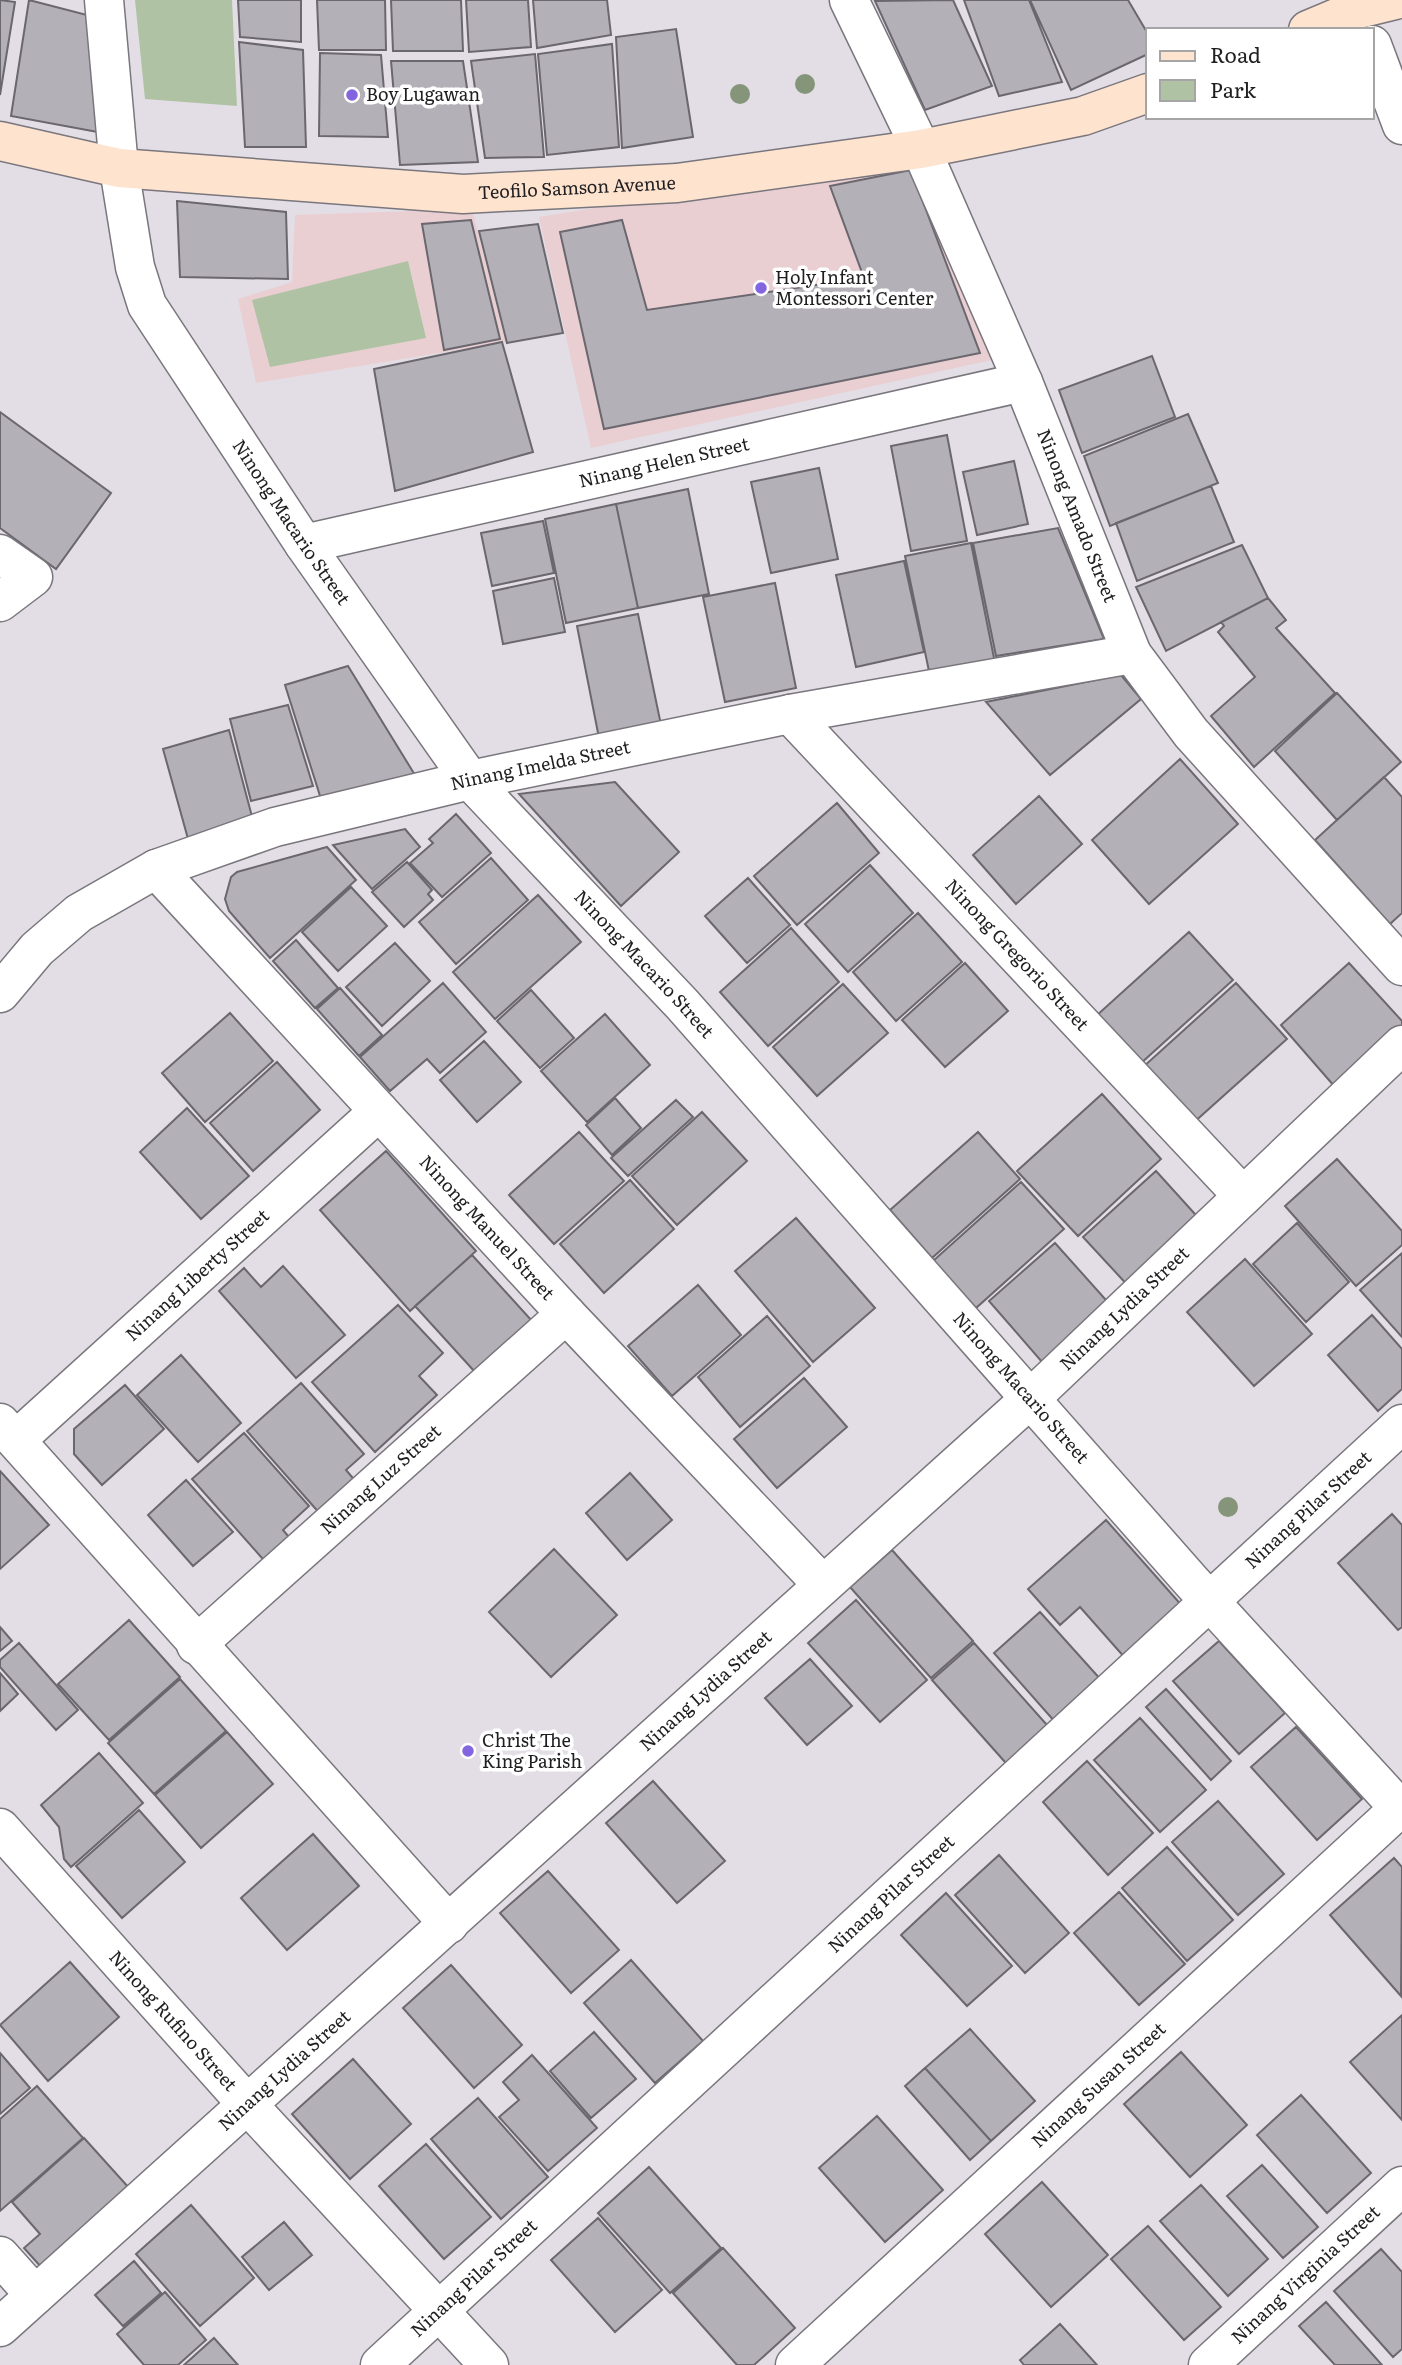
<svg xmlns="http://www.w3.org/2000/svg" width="1402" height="2365" font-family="Literata,serif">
<rect width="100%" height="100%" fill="#e3dee6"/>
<path fill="#e9cfd2" d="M918,156L992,360L591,448L539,217Z
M472,209L506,342L256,383L238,299L292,282L295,215Z"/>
<path fill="#afc3a4" d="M135,0H232L237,106L145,99Z
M408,261L426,338L270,367L252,300Z"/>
<path fill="#b4b0b7" stroke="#6b676e" stroke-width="2" d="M0,0L15,2L0,95Z
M29,0L87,15L103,133L11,116Z
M238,0H301V42L240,37Z
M317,0H385L386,50H319Z
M391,0H461L463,51H393Z
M466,0H528L531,47L469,52Z
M533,0H607L611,35L537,48Z
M953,0L992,86L925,110L875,1Z
M964,0H1029L1062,82L999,96Z
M1030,0H1128L1148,34V54L1071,90Z
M676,29L693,137L622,148L616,37Z
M239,42L303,50L306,147H245Z
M612,44L619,147L547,155L538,54Z
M320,53L381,55L388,137L319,136Z
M535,54L544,157L485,158L471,61Z
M391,61H463L478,162L400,165Z
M911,170L980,353L604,429L560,232L622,220L647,310L864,278L830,186Z
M177,201L286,212L288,279L180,277Z
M471,220L500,339L444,350L422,224Z
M538,224L563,333L507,343L479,231Z
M502,342L533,452L395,491L374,369Z
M1152,356L1175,417L1082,453L1059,390Z
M0,412L111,493L56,569L0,528Z
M1188,414L1218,483L1110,526L1084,456Z
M947,435L967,541L911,551L891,446Z
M1014,461L1028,524L977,535L963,472Z
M819,468L838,559L771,573L751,482Z
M1211,486L1234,542L1137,581L1116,523Z
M688,489L709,594L638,608L616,504Z
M616,504L638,608L566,623L545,519Z
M543,521L554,573L492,586L481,533Z
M1058,528L1104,639L996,656L973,543Z
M971,543L995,663L930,676L905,556Z
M1242,545L1268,598L1166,651L1136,587Z
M904,561L924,652L856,667L836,575Z
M554,578L565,632L503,644L493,591Z
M775,583L796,688L725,702L703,597Z
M1268,598L1286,620L1276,628L1335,693L1254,767L1211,716L1255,677L1218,632L1224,626L1221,622Z
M638,614L661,725L599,738L577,626Z
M348,666L415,775L321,799L285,685Z
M1121,675L1141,699L1050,775L986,702Z
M1337,693L1401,762L1337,820L1275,751Z
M288,705L313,786L251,801L230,719Z
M229,730L254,824L190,846L163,749Z
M1180,759L1238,824L1149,904L1092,840Z
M1384,777L1402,797V913L1390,924L1315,840Z
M615,782L679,852L621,906L519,794Z
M1039,796L1082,844L1016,904L973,855Z
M837,803L879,853L797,925L754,876Z
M456,814L491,853L442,897L410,863L433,843L429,839Z
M405,829L420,847L372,889L333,845Z
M327,847L356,880L270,958L229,911L225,899L231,877L237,872Z
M491,858L528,900L456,964L419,922Z
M407,862L432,890L428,894L433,900L404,927L372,892Z
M870,865L913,913L848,972L805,924Z
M748,878L790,925L747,963L705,916Z
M351,887L387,926L338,971L302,932Z
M538,895L581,942L495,1019L453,972Z
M918,913L962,962L896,1021L853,972Z
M791,928L839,982L768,1046L720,992Z
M1189,932L1233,980L1140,1064L1096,1016Z
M296,940L338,988L315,1008L273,961Z
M395,943L430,981L382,1026L346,987Z
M965,963L1008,1011L945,1067L902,1020Z
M1349,963L1402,1021V1027L1335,1087L1281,1025Z
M443,983L486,1032L440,1073L427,1059L390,1091L360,1057Z
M1236,983L1287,1039L1192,1124L1142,1068Z
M843,984L888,1033L817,1096L773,1047Z
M340,988L382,1035L359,1056L317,1009Z
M531,990L574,1038L540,1068L497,1021Z
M230,1013L273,1061L205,1122L162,1073Z
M605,1014L650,1065L587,1122L541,1071Z
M484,1041L521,1082L477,1122L440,1080Z
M277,1062L320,1110L253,1171L210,1123Z
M1102,1094L1161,1159L1078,1236L1017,1171Z
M615,1098L641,1128L612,1155L586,1125Z
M676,1100L693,1117L628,1176L611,1158Z
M187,1108L249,1176L201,1219L140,1152Z
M702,1112L747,1161L677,1225L632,1176Z
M579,1132L624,1181L554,1244L509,1195Z
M978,1132L1020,1179L932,1258L890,1210Z
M386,1151L476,1251L410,1311L320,1210Z
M1337,1159L1402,1231V1245L1356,1286L1285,1206Z
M1156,1171L1204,1224L1132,1290L1083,1237Z
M630,1180L674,1229L604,1293L560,1244Z
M1021,1182L1064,1229L976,1308L933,1261Z
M796,1218L875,1308L813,1362L735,1271Z
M1297,1223L1349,1282L1306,1322L1253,1264Z
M1055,1243L1114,1309L1049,1370L989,1301Z
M1402,1253V1337L1360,1290Z
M472,1255L532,1321L475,1372L415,1306Z
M1245,1259L1312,1334L1254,1386L1187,1312Z
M283,1266L345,1335L296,1378L219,1291L244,1268L261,1287Z
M698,1285L741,1335L672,1396L628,1346Z
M398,1305L443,1353L419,1376L437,1395L375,1452L312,1382Z
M1372,1315L1402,1349V1389L1378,1411L1328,1355Z
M767,1316L810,1366L740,1427L698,1377Z
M181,1355L241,1423L198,1462L137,1395Z
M804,1378L847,1427L777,1488L734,1439Z
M301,1383L364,1454L346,1470L358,1484L322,1516L247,1431Z
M125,1385L164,1429L102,1485L74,1454V1429Z
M244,1433L309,1506L283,1530L294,1543L269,1566L192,1479Z
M0,1471L49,1525L0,1569Z
M630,1473L672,1520L627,1560L586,1513Z
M186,1480L233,1532L193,1566L148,1515Z
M1392,1514L1402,1525V1627L1398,1630L1338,1563Z
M1106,1520L1184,1608L1126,1659L1080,1607L1060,1625L1028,1589Z
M554,1549L617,1615L551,1677L489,1612Z
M892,1550L973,1641L931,1678L850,1587Z
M856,1600L927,1680L880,1722L808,1643Z
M1040,1612L1102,1681L1056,1723L994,1653Z
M129,1620L180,1677L109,1740L58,1684Z
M0,1627L12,1641L0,1651Z
M1219,1641L1285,1713L1239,1754L1173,1681Z
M19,1643L78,1710L56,1730L0,1667V1660Z
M974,1643L1055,1734L1013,1771L932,1680Z
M810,1659L852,1706L807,1745L765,1698Z
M0,1673L18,1694L0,1711Z
M180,1679L226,1731L154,1794L108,1743Z
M1166,1689L1231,1761L1211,1780L1146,1707Z
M1140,1718L1206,1790L1160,1832L1094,1760Z
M1296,1727L1362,1799L1317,1840L1251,1767Z
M227,1732L273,1784L201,1848L155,1795Z
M99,1753L143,1803L71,1867L64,1859L59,1827L41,1805Z
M1087,1761L1153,1833L1108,1875L1043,1802Z
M653,1781L725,1861L677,1903L606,1823Z
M1218,1801L1284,1874L1238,1915L1172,1842Z
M139,1810L185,1862L122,1918L76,1866Z
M313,1834L359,1886L287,1950L241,1898Z
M1167,1847L1233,1920L1187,1961L1122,1888Z
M999,1855L1069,1933L1025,1973L955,1895Z
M1394,1858L1402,1867L1401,1996L1330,1915Z
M548,1871L619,1950L571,1993L500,1913Z
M1119,1892L1185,1964L1139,2005L1074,1933Z
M946,1893L1012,1966L967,2006L901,1935Z
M631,1960L703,2041L655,2083L584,2003Z
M70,1962L119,2017L48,2081L0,2025Z
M451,1965L522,2045L474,2088L403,2008Z
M1402,2015V2120L1350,2062Z
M970,2029L1035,2101L991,2141L925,2068Z
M594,2032L636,2079L591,2118L550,2071Z
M1181,2052L1247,2125L1190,2177L1124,2104Z
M0,2053L30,2088L0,2114Z
M532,2055L597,2128L548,2171L499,2117L519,2100L503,2082Z
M353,2059L411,2124L350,2179L292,2114Z
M925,2068L991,2141L970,2160L905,2086Z
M37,2086L83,2138L0,2211V2119Z
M1301,2095L1371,2173L1327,2213L1257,2135Z
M478,2098L548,2177L501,2219L431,2139Z
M877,2116L943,2190L885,2242L819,2168Z
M84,2138L130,2189L42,2268L24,2248L40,2234L12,2202Z
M426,2144L491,2217L444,2259L379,2186Z
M1262,2165L1318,2227L1283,2258L1227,2196Z
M649,2167L721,2248L670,2293L598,2213Z
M1042,2182L1108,2255L1051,2307L985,2234Z
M1201,2185L1268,2259L1228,2296L1160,2221Z
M191,2205L254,2278L200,2326L136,2254Z
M598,2218L662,2290L615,2332L551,2260Z
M284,2222L312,2255L269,2290L242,2257Z
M1148,2226L1221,2307L1184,2340L1111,2259Z
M723,2248L795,2328L754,2365H737L673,2293Z
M1381,2249L1402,2272V2349L1393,2357L1334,2291Z
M134,2261L161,2293L123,2326L95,2295Z
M165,2292L206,2340L178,2365H144L117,2334Z
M1326,2302L1382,2365H1335L1299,2326Z
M1060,2324L1097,2365H1024L1020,2360Z
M214,2338L238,2365H184Z"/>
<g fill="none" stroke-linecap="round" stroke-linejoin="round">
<defs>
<g id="minor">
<path d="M104,0L119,168"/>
<path id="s1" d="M849,0L921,149L1023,382L1132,654L1191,733L1402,966"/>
<path d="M1372,45L1402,125"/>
<path id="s2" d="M304,544L1023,382"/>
<path d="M0,554L33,577L0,602"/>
<path id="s3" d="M790,714L1243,1196"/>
<path id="s4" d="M156,869L566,1314L823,1585"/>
<path id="s5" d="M0,993L37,949L79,913L156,869L275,827L470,780L790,714L1132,654"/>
<path d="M0,1423L449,1924"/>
<path id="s6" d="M16,1440L379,1111"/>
<path id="s7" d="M196,1645L566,1314"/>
<path id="s8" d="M0,1828L247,2104L489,2365"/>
<path d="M0,2256L35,2295"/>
<path id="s9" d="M0,2327L1031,1398L1402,1045"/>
<path id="s10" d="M380,2365L1402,1424"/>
<path id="s11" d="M795,2365L1402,1806"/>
<path id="s12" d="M1208,2365L1402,2186"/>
</g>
<g id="tertiary">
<path id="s13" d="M119,168L135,267L147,305L304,544L470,780L682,1004L1191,1581L1402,1811"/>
</g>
<g id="secondary">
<path d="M1308,30L1358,9L1395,0"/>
<path id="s14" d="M0,141L119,168L463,194L677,183L921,149L1083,116L1148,93"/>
</g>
</defs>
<use href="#minor" stroke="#7a767d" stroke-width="41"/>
<use href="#tertiary" stroke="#7a767d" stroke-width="41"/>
<use href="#secondary" stroke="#7a767d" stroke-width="41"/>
<use href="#minor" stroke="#fff" stroke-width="38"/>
<use href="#tertiary" stroke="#fff" stroke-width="38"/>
<use href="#secondary" stroke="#fee3cf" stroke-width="38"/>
</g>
<g fill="#849579">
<circle cx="805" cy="84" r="10"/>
<circle cx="740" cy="94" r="10"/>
<circle cx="1228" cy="1507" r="10"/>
</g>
<g fill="#8365e0" stroke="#fff" stroke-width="2.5">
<circle cx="352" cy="95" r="7"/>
<circle cx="761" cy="288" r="7"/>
<circle cx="468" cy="1751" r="7"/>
</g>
<g text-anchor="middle" stroke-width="7" stroke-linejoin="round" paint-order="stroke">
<g font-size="18" fill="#1f1e20" stroke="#fff" text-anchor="start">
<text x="366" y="101">Boy Lugawan</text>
<text x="775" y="284">Holy Infant<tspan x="775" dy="21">Montessori Center</tspan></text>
<text x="482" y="1747">Christ The<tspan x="482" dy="21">King Parish</tspan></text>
</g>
<g font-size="18" fill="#1f1e20" stroke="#fff">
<text dy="6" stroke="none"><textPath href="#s14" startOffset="581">Teofilo Samson Avenue</textPath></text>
<text dy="6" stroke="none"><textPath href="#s2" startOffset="369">Ninang Helen Street</textPath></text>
<text dy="6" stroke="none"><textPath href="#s1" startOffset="564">Ninong Amado Street</textPath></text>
<text dy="6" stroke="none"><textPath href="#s13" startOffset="401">Ninong Macario Street</textPath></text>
<text dy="6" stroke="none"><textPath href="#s5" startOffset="600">Ninang Imelda Street</textPath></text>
<text dy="6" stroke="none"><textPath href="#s3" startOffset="331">Ninong Gregorio Street</textPath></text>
<text dy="6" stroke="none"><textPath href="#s13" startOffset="968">Ninong Macario Street</textPath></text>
<text dy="6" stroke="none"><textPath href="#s4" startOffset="488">Ninong Manuel Street</textPath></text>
<text dy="6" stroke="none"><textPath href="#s6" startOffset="245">Ninang Liberty Street</textPath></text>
<text dy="6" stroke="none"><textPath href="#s9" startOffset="1517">Ninang Lydia Street</textPath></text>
<text dy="6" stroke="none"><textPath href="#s13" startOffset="1535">Ninong Macario Street</textPath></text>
<text dy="6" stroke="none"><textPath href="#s7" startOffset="248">Ninang Luz Street</textPath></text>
<text dy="6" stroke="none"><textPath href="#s10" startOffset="1262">Ninang Pilar Street</textPath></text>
<text dy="6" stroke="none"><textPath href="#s9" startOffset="950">Ninang Lydia Street</textPath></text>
<text dy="6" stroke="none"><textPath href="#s10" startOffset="695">Ninang Pilar Street</textPath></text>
<text dy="6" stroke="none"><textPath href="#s8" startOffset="259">Ninong Rufino Street</textPath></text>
<text dy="6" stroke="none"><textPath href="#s9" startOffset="383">Ninang Lydia Street</textPath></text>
<text dy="6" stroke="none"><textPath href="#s11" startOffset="413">Ninang Susan Street</textPath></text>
<text dy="6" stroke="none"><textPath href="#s12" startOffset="133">Ninang Virginia Street</textPath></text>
<text dy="6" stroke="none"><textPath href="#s10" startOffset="128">Ninang Pilar Street</textPath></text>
</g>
</g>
<rect x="1146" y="28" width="228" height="91" fill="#ffffff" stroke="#a5a5a6" stroke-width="2"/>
<rect x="1160" y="51" width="35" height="10" fill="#fee3cf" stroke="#a5a5a6" stroke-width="2"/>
<text x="1210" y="63" font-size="21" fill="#1f1e20">Road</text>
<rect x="1160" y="80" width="35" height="21" fill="#afc3a4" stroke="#a5a5a6" stroke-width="2"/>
<text x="1210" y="98" font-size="21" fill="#1f1e20">Park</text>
</svg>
